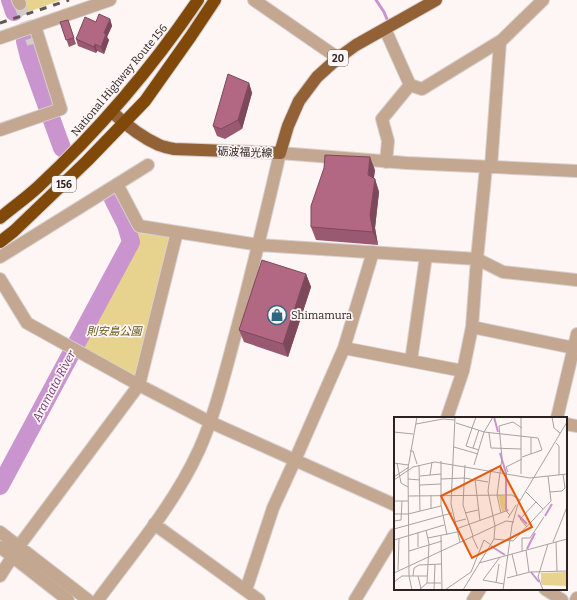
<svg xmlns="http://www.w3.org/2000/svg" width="577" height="600" font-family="Bitter,'Noto Sans JP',serif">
<rect width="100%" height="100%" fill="#fdf6f5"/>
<path fill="#e8d38e" d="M23,0H61L28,12Z
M124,231L170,237L137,381L70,343L123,246Z"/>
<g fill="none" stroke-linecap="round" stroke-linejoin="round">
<path stroke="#ca94ce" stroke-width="3" d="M376,0L384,12L389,24"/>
<path stroke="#ca94ce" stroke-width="18" d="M10,0L14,12
M25,41L29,57L62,148
M0,486L131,242L126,225L113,199"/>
<path stroke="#d3ccca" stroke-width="12" stroke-dasharray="12 6" stroke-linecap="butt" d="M20,4L33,44"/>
<defs>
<path id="minor" d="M18,0L20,4
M254,0L338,58
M385,29L410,85L422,89L502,40L543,0
M0,38L110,0
M0,130L61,109L35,26
M386,162L388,141L382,119L410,85
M491,167L500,42
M117,184L139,226L259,245L477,259L503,272L577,280
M0,257L148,165
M0,279L27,323L139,385L210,422L395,505
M472,327L574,348
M344,348L463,371
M411,361L426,256
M447,418L463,371L472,327L477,259L486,167
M557,418L577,334
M566,424L577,426
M154,524L259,600
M0,532L88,600
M0,547L68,600
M0,576L19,546L139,385L177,232
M545,589L562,600
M246,590L273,508L295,460L344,348L373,252
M98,600C133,552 174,505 199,450C216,412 225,372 236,332C252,273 266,213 280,153L407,163L577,171
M355,600L395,534
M473,600L480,589
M576,600L577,598"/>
<path id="major" d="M112,112C126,125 141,137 159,145C164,147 169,148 174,149L280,153L288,126L299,101L317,77L338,58L356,45L436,0"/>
<path id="highway" d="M0,218C12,208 26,198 38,187C98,131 152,68 198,0
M0,242L14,231L87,161L145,101L191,36L215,0"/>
</defs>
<use href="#minor" stroke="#d8d0cf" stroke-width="14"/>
<use href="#major" stroke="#d8d0cf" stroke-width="14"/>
<use href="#highway" stroke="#d8d0cf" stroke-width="14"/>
<use href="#minor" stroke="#c3a790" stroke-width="12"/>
<use href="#major" stroke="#926236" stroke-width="12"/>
<use href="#highway" stroke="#804909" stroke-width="12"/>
<path stroke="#615756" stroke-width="3" stroke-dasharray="7 7" stroke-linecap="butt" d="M0,23L69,0"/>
</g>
<path fill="#995971" d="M110,19L112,26L107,37L109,40L104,54L97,51L96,53L78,46L76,39L96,22Z
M68,20L76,44L69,47L60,22Z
M249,83L252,93L242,129L225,139L217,136L213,126Z
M375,170L374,178L375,179L379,192L375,228L378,245L316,240L311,227Z
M306,274L311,287L288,357L244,342L239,330Z"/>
<path fill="#7d485c" d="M110,19L112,26L107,37L109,40L104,54L101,47L104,33Z
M95,44L97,51L96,53L94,47Z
M249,83L252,93L242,129L238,120Z
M370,157L375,170L372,188L368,175Z
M375,179L379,192L375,228L378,245L373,232L370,215Z
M306,274L311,287L288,357L283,344Z"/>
<path fill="#b26783" stroke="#7d485c" d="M99,14L110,19L104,33L106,34L101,47L95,44L94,47L76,39L85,17L96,22Z
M68,20L74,38L66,40L60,22Z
M228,74L249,83L238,120L221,129L213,126Z
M325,155L370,157L368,175L375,179L370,215L373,232L311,227V206L324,168Z
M262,260L306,274L283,344L239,330Z"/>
<defs>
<symbol id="shop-ring" viewBox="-11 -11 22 22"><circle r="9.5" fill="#fdf6f5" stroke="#2c677f" stroke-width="1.5"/><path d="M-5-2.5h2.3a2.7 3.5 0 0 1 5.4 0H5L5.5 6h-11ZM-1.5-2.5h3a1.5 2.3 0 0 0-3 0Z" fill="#2c677f"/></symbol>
</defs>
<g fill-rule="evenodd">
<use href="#shop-ring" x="266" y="304" width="22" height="22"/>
</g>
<g text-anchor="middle" stroke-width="3.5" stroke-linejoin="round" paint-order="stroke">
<g fill="#fdf6f5" stroke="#6b6260" stroke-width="1">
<rect x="328" y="50" width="20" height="16" rx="3"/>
<rect x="52" y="176" width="24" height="16" rx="3"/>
</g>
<g font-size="10" font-weight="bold" fill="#2d2220">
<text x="338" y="62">20</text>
<text x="64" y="188">156</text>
</g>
<g font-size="11" fill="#2d2220" stroke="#fdf6f5">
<text transform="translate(119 80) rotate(-50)" y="4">National Highway Route 156</text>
<text transform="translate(245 152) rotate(2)" y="4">砺波福光線</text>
</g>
<g font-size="11" fill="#2d2220" stroke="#fdf6f5" text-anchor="start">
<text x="291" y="319">Shimamura</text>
</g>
<g font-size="11" font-style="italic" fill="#66571c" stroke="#fdf6f5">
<text x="114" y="335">則安島公園</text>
</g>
<g font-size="12" font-style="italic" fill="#76357c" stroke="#fdf6f5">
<text transform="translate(54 386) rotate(-62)" y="4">Aramata River</text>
</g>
</g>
<g transform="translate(394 417)">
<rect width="173" height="173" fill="#fdf6f5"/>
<path d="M104,78L113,79V93L108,95ZM173,155V169L148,168L147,166V156Z" fill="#e8d38e"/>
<path fill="none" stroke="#ca94ce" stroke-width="2" d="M100,0L104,15M106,36L112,56V92L114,94M124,98L133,107M151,99L158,87M97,129L111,138M133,132L141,116M137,155L145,165"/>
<path fill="none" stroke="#aaa1a0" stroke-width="1" d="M61,0L57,87L66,125M82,0L78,11L90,15L144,21L148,33L128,40M158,0L160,11L166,16M62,6L78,11L72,29L85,33M22,7L49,2L61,3M0,15L19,17M95,16L97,31L127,32M137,20V37M162,26L165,29V58M60,30L84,37M79,31L85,13M16,34H19L23,47M47,44V88L53,118M0,46L14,48M3,46L7,66L14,70M25,48L26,94M71,48L69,88L79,119M80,48L90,15L99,0M114,55L112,50L128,42M127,57V0M36,58L38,45M26,59L47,57M0,60L15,50M14,62L26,63M47,62L70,61L94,65M81,62L86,104M0,63L19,50L41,45L136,61L173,57M26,68L47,67M132,75L149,92M156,75L168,74L171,71L169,57M14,79L118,78L126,83M0,84H14M37,92V78M71,96L84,93M107,96L103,78L108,41L105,9L119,5L128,11M0,97H14L47,89M114,101L122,88M0,104L7,103L8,84M60,105L72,102M133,110L126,102L142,85M0,112L58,96M62,112L112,94L116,98M24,115V130M47,119L48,173M78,119L84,132M34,121L63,115M100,122L119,124L157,84L154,59M0,123L50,108M159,125L173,90M162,125L163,154M132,133L135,155M15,134L48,124M128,134V121H136L150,100M118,137L123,158M106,140L89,163L110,167M85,146L173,122M4,153L5,121M77,155L90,123L97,128M0,156L101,109L94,74L97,52M19,159L20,151L25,148L48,147M24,159L27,172M113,161L136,155L173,154M0,165L8,159H33M33,166H47M102,166L105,147M18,173L15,159L14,51L23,0M25,173L33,166L35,127L32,113M40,173L41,147M51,173L77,155M69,173L100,122L101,109L112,104L120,105M109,173L118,108L124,87L173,5M149,173L144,160L154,127"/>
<path fill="#e8590c" fill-opacity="0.15" stroke="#e8590c" stroke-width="2" d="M106,49L138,110L78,141L47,79Z"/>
<rect width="173" height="173" fill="none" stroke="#2d2220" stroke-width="2"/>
</g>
</svg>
